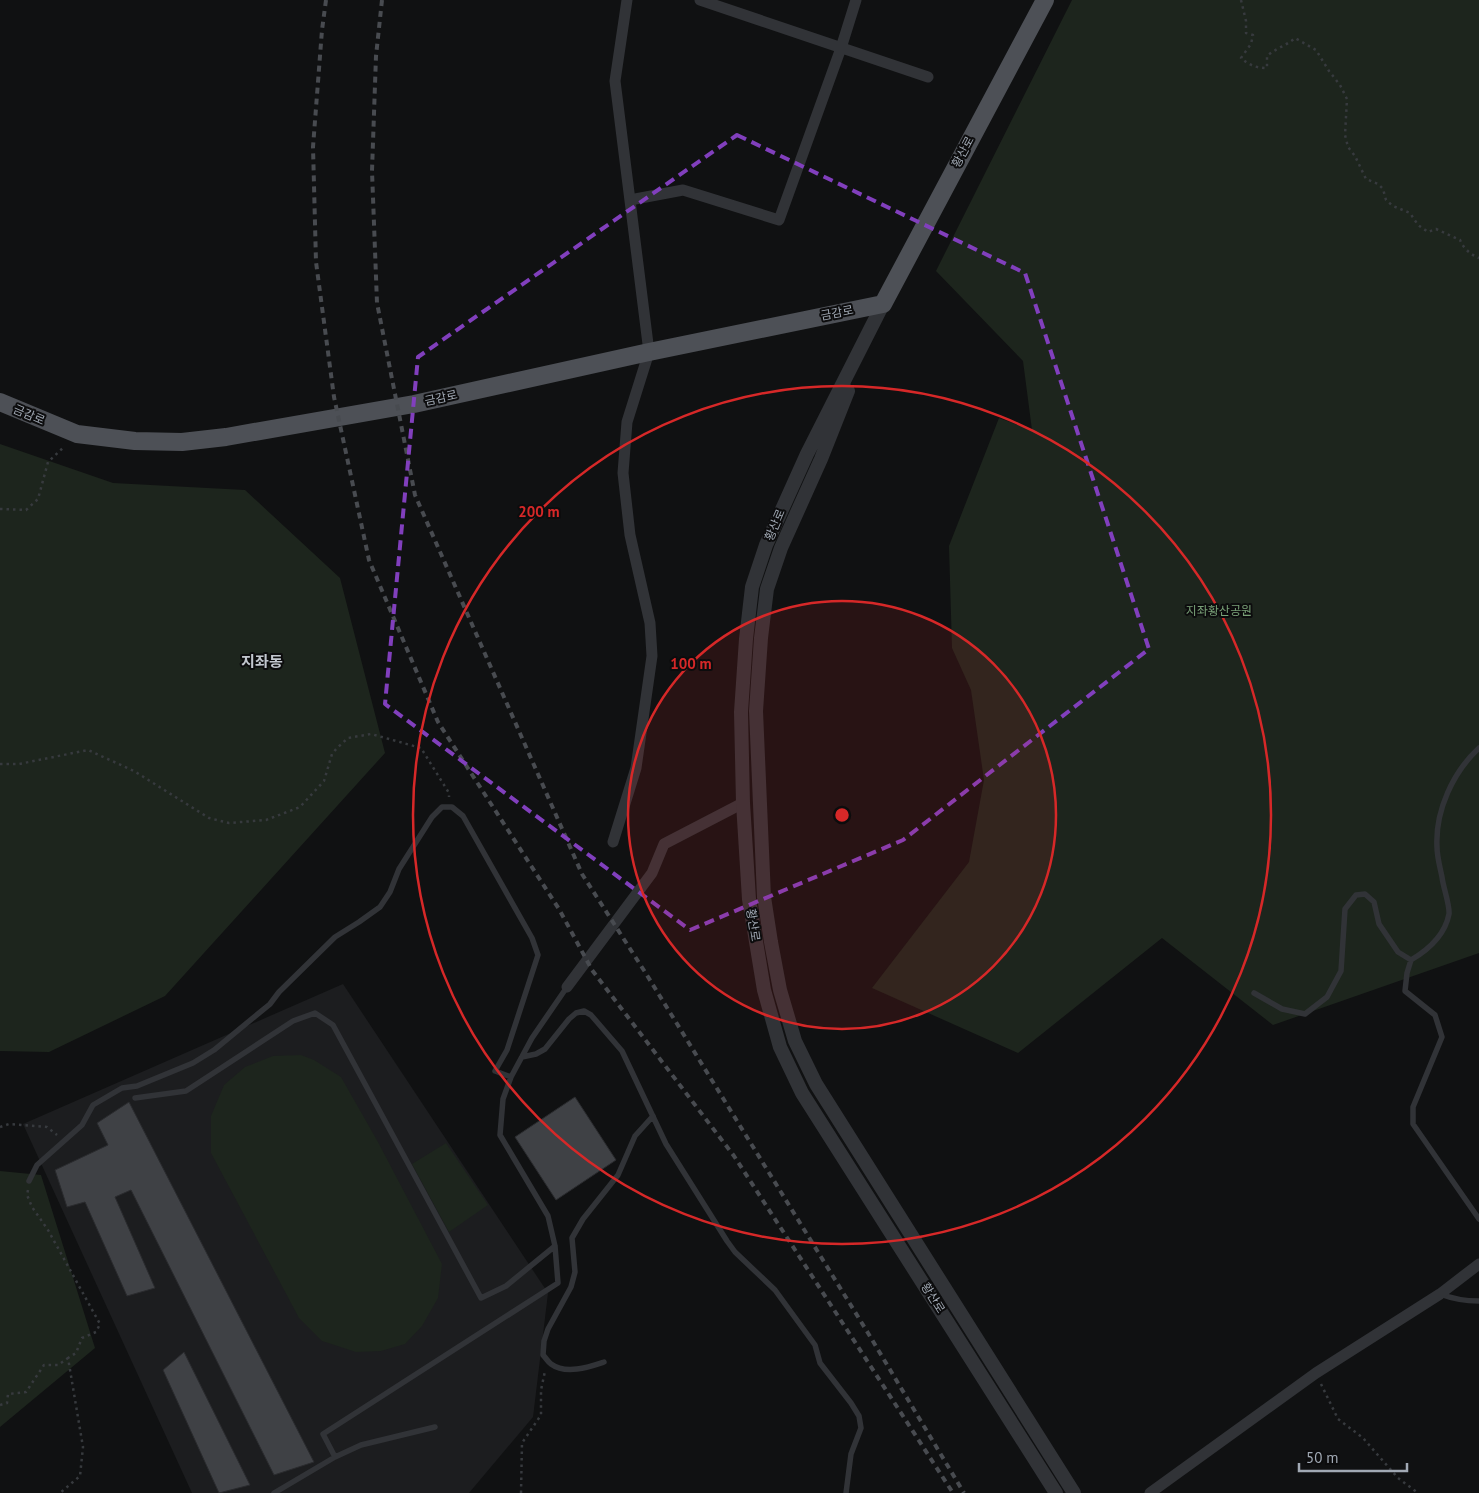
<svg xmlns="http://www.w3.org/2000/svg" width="1479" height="1493" font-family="'PT Sans','Noto Sans KR',sans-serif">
<rect width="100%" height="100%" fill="#101112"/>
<path fill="#1c1d1f" d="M343,984L548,1293L533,1417L469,1493H192L23,1124Z"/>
<path fill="#1d251d" d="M1072,0H1479V953L1273,1025L1162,938L1018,1053L872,988L969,862L984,780L971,690L952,648L949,546L999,418L1032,430L1023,361L936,271Z
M0,444L113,483L245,490L340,578L385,753L165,996L49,1052L0,1051Z
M301,1055L314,1060L341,1077L378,1142L442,1264L438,1298L422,1326L405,1344L381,1351L356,1352L322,1341L299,1318L211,1153V1116L224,1085L245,1067L273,1056Z
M446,1143L488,1205L449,1232L412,1164Z
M0,1171L41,1175L95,1348L0,1427Z"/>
<path fill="#3f4145" stroke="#2a2b2e" d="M575,1097L616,1160L556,1200L515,1137Z
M129,1102L314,1462L274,1475L131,1190L115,1197L155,1288L127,1296L85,1202L67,1207L55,1170L108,1145L97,1123Z
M184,1352L250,1485L219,1493L163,1370Z"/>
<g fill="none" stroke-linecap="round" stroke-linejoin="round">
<path stroke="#373a3e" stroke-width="2.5" stroke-dasharray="2.5 4" stroke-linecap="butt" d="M1241,0L1246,21V33L1253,35L1251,44L1241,58C1249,65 1256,68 1267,68V56C1276,48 1286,46 1295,38L1316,50L1329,71L1340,85L1347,99L1345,135L1348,147L1355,156L1366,179L1378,184L1383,189L1386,200L1393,206L1410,213L1418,225L1428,232L1436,229L1460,240C1463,248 1471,255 1479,258
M0,509L26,510L38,499L48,462L65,446
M0,764H19L88,750L134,771L209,818L229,823L266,820L300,807L324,781L332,754L337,748L348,738L371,734L421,748L449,793V797
M0,1127L9,1124L47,1127L57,1135
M28,1190L27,1195L32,1207L48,1230L100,1324L96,1332L82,1338L76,1353L68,1358L83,1447L80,1476L60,1493
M1321,1384L1338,1419L1363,1438L1398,1478L1418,1493
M0,1405L7,1403L8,1394L26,1392L44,1365H58L68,1358
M521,1493L522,1443L541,1415V1390L545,1371"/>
<path stroke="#313337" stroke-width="5.5" d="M1411,960L1407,973L1405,991L1435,1015L1442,1037L1413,1107V1124L1479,1219
M1254,993L1282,1009L1305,1014L1327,997L1341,971L1345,909L1356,895L1365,894L1374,902L1379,924L1398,952L1411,960C1428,950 1445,935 1449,914C1450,905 1443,887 1442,877C1440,867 1437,857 1437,847C1435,811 1453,772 1479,748
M522,1057L536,1054L545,1049L569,1019L576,1013L584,1011L591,1015L622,1051L666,1144L727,1241L735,1252L775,1290L815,1345L820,1363L851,1403L859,1416L861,1428L851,1454L846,1493
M135,1098L186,1091L293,1021L315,1013L333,1025L481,1298L506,1286L555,1246
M29,1181L37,1165L82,1125L93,1105L122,1088L137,1086L193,1063L214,1050L270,1004L279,992L335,937L359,922L380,907L390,892L399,869L432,817L442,807H452L463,816L532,938L538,955L507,1050L495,1071L511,1077
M1440,1294C1453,1299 1465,1301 1479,1301
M604,1362C589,1367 566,1375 551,1364C548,1362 546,1358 543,1355L544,1341L548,1329L571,1287L575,1272L572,1238L583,1219L618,1175L635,1136L653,1116
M335,1457L361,1445L435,1427
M274,1493L335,1457L323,1434L558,1283L555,1246L548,1216L500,1135L503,1099L511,1077L532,1038L567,987"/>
<path stroke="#313337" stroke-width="11" d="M700,0L928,77
M630,200L683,190L779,220L841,48L856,0
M613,842L636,768L652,656L650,623L630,535L623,473L627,422L649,352L615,81L627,0
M567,987L652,873L664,844L743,803
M1150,1493L1316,1373L1440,1294L1479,1264"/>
<path stroke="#313337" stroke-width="14" d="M883,304L807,454L766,545L752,587L746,639L741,712L743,803L749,899L764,990L780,1047L802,1093L1056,1493
M848,391L821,459L781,548L767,589L761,638L756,711L764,897L771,942L780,990L795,1041L816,1084L1074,1493"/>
<path stroke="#4d5056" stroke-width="18" d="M0,402L77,434L135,441L182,442L226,437L414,404L649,352L883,304L1045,0"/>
<path stroke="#484b50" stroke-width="4" stroke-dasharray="6 5" stroke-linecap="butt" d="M326,0L322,30L313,147L316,262L334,397L369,560L438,722L559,909L592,970L734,1156L953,1493
M382,0L376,56L372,171L377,303L415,495L582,874L645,972L868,1333L964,1493"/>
</g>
<path fill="none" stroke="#813fbd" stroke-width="4" stroke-dasharray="10 6" stroke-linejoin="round" d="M737,135L1025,273L1149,649L903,840L690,930L385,704L418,357Z"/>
<circle cx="842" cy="815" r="214" fill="#d62828" fill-opacity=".12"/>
<g fill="none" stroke="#d62828" stroke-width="2.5">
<circle cx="842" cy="815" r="214"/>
<circle cx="842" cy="815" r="429"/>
</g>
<g text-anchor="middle" stroke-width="4" stroke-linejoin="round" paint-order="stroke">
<g font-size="12" fill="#a1a9b4" stroke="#0c0c0d">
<text transform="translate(963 152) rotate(-62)" y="4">황산로</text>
<text transform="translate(837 313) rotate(-11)" y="4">금감로</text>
<text transform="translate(441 398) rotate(-13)" y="4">금감로</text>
<text transform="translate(29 415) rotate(23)" y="4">금감로</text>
<text transform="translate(775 525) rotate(-67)" y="4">황산로</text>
<text transform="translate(753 925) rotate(81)" y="4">황산로</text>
<text transform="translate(933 1298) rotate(58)" y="4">황산로</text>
</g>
<g font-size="12" fill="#79a077" stroke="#0c0c0d">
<text x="1219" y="615">지좌황산공원</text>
</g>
<g font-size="15" font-weight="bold" fill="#c2c7cf" stroke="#0c0c0d">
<text x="262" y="667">지좌동</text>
</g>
</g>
<circle cx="842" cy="815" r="8" fill="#d62828" stroke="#0c0c0d" stroke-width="2.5"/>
<g font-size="15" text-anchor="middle" font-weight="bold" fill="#d62828" stroke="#0c0c0d" stroke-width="4" stroke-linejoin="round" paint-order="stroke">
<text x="539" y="517">200 m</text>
<text x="691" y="669">100 m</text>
</g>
<path d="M1299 1463v8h108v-8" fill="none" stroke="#a1a9b4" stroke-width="2.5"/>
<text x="1306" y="1463" font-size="15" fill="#a1a9b4" stroke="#0c0c0d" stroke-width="4" paint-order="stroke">50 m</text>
</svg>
